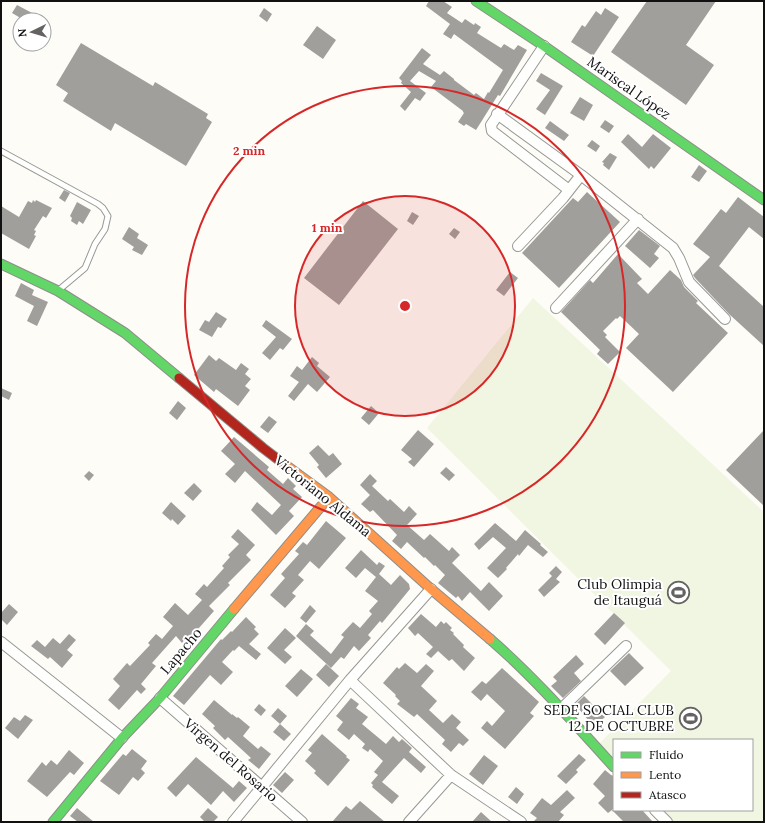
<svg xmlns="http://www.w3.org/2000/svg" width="765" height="823" font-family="Lora,serif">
<rect width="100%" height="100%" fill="#fdfcf7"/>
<path fill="#f0f6e1" d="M533,298L764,512V822H669L657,810H752V740H614V764L597,746L671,671L427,428Z"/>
<path fill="#a19f9c" d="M429,1H443L452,7L447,13L462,23L465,19L474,25L475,23L481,27L477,33L501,48L504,44L514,50L518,45L527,50L500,96L498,95L476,130L466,124L464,126L458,122L464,113L463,112V111L431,87L436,81L419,71L410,81L426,93L420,101L415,98L405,111L400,106L411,92L401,83L402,81L399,78L422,48L431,55L423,64L440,75L444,71L454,79V80L474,95L476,93L484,99L488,92L489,93L503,70L454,34L451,39L443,34L450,24L426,6Z
M647,1H716L686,45L714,65L686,105L611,52Z
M17,5L34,14L31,20H24L12,13Z
M264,8L272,14L267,22L259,16Z
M605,8L619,17L593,56L571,42L582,25L585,27L596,11L601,15Z
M317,26L336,40L323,59L303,45Z
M81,43L153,86L155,82L208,114L206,118L212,122L186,166L115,123L111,131L63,101L68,93L56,85Z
M541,73L563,86L545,115L536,109L550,90L536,81Z
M580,97L593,105L584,121L570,113Z
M605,120L614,126L609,133L600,127Z
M550,121L569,135L564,141L545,128Z
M628,134L642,147L653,134L671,148L654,169L651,166L649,169L621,142Z
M592,140L600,146L596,152L587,146Z
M610,153L617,157L609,170L603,165L604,163L602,162Z
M699,165L707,171L699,182L691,177Z
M64,190L70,193L65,202L59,198Z
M587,192L620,222L559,288L522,253L573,198L578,202Z
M738,197L764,217V239L749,227L719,266L764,307V346L729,314L695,278L693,275L710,257L693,244L721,209L726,213Z
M33,200L35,202L36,200L52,208L46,218L43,216L34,230L36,231L34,235L36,236L29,249L1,233V206L19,217L28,201L32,203Z
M363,201L398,229L339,305L304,278Z
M77,202L91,210L83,224L79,221L77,225L71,221L72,218L70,216Z
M412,212L419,216L413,225L407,221Z
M129,227L139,234L137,238L148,245L142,255L132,250L134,247L122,239Z
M454,228L460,232L455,239L449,234Z
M639,230L660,246L654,254L659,258L650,268L625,246Z
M618,254L642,279L637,283L648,294L670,270L681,280L684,287L698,301L696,303L728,333L673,392L626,348L639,334L620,316L617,319L616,318L603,331L607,335L605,337L620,352L608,364L597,354L600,350L561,312L590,280L593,283Z
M510,272L518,278L504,296L496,290Z
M21,283L34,290L32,295L48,302L37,326L27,321L34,306L15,296Z
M216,312L227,319L221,328L218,327L212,337L199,330L205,320L209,322Z
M266,320L292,339L283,350L280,348L270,360L262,353L276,337L262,326Z
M209,355L216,361L219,358L236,370L241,363L249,369L245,374L251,379L245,386L250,390L238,406L216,389L214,392L194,375Z
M312,357L319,363L317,366L330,377L317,392L308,384L294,401L288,396L299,382L290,376L297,366L302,370Z
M1,388L12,393L9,400L1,396Z
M178,401L186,408L177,420L169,413Z
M371,406L379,413L369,425L361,418Z
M269,416L277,422L268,433L260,427Z
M418,430L434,444L414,467L408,462L412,459L401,450Z
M764,430V506L726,470Z
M234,437L269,467L267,470L283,484L288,478L296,486L293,489L302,497L289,511L294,516L276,535L251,510L257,502L272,515L281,505L245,471L235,483L225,474L235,464L221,451Z
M318,445L329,456L333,453L342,464L326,478L317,467L319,465L309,453Z
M446,467L455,475L449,481L440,473Z
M89,471L94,475L89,481L84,476Z
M370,474L377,481L372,486L388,501L390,499L404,512L409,506L417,514L407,525L424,540L430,534L449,551L452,547L460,555L452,563L481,591L489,582L503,596L489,611L470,592L462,601L458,596L456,598L438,583L445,575L435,565L434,566L425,557L424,558L407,542L401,549L392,541L397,535L373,510L370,512L361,504L370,495L360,485Z
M194,483L202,491L193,501L184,493Z
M171,502L186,516L178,525L172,519L171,521L162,513Z
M326,521L346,538L319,569L310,561L298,575L304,580L292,593L296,596L285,608L270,595L285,578L281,574L299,554L295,551L303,542L307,545Z
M495,523L516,541L525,530L541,544L540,545L548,552L543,557L528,545L519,556L518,554L506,568L507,569L498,578L487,568L506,548L493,537L479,550L474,544Z
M238,529L255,545L246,555L251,560L228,583L230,585L209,606L214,611L191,637L189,635L182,643L176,636L152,663L156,666L141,684L146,689L141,694L137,690L119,710L108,700L120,686L113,679L127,663L130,666L150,645L148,643L156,634L162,639L173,626L163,617L175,603L188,615L202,600L195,594L204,584L207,587L224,568L222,566L230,557L228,555L239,544L231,537Z
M361,550L377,565L379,562L385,566L379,574L391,585L400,575L409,584L410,589L382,623L380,621L368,635L371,638L359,651L354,646L344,659L341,657L331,668L296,636L306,624L314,631L310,635L331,654L344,637L341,635L353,622L360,628L372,614L369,611L378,601L365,591L376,577L365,568L356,578L345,568Z
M556,566L562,572L556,579L560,582L544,597L538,590L552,576L549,573Z
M9,604L18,612L7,625L1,619V613Z
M310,605L316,611L306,623L300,618Z
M614,613L625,623L605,645L594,634Z
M421,614L436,627L441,621L444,624L446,622L452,628L450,630L454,633L453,634L464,645L463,647L475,658L464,671L452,659L449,661L438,651L431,658L426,654L433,647L418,633L415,636L408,628Z
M246,617L256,627L254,629L259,634L249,644L261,654L256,660L239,646L234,651L233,650L222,662L233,672L221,685L210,675L184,705L173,696L221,639L222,640L231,631L232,632Z
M285,628L296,638L284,650L292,657L285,664L267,648Z
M69,634L76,640L67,650L73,655L62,668L50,657L48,659L31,646L37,640L45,647L53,638L60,644Z
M629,653L644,668L625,686L610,671Z
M576,655L584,664L574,673L581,681L563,698L551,686L557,681L553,677Z
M405,663L417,673L426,664L434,671L421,686L437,701L429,710L443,723L452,714L461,722L456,728L469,740L463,746L459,743L451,752L442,744L445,740L417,714L414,717L397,704L400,701L395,696L396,695L383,683L397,667L399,669Z
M326,664L339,676L329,687L316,675Z
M502,668L539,702L530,713L534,716L505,749L481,728L487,721L492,726L505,711L487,694L481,701L471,692L482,681L486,684Z
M301,669L313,679L297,697L285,686Z
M584,696L605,717L594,727L579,709L576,712L572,708Z
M351,698L359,704L356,708L368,717L362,724L386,744L393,736L399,742L402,739L412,748L409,752L426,767L421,773L404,758L382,782L399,796L392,804L372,787L373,785L371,783L378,775L374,772L383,761L370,749L368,752L362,748L365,744L354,734L349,740L337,730L343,722L336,716Z
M214,700L232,715V714L237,718L238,717L250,727L243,736L258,749L261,746L271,754L259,769L248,760L251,758L228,737L225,740L213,728L215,726L202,714Z
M259,704L266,710L261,716L254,710Z
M278,708L287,716L280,724L271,716Z
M25,715L33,720L18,739L5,728L14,717L20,721Z
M280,724L291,734L284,741L273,732Z
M322,734L347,756L346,757L350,760L328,786L314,773L316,771L305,761L312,753L308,750Z
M132,749L147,761L141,769L145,773L138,781L133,777L119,795L100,781L123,754L126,756Z
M69,750L84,763L74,775L70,772L47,797L27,781L42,762L46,766L51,760L57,765Z
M579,754L586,760L576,770L578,772L566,784L557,776Z
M484,755L498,766L483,785L469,774Z
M196,757L233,788L239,781L247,788L234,802L223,791L211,805L188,784L176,797L167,788Z
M605,770L611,775L614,776V808L612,810H642L653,822H624L612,810L608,813L598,803L605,796L593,784Z
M285,772L294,780L282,793L273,785Z
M516,787L524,794L517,804L508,797Z
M567,790L575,798L560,812L564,815L558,822H533L537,818L530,813L542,798L551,805Z
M360,801L385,822H332L346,806L351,810Z
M77,808L94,822H78L70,816Z
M208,808L218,817L213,822H205L200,817Z
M481,812L492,822H472Z"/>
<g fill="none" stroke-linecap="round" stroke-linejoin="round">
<defs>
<path id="lane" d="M1,151L98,204L103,208L108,216L105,229L95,244L85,268L60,289"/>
<path id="street" d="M544,46L491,125L492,131L569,190
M497,114L581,175L673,248L679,258L689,282L725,319
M518,246L563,198L581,175
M556,308L638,219
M1,642L122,738
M350,680L451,775L521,822
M160,698L302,822
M560,710L626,646
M655,810L667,822
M233,822L350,680L431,589
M409,822L451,775"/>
<path id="fast" d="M476,1L544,46L764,200
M1,264L58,291L125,333L179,378
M490,639C534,677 575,724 614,767
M53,822L122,738L160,698L234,609"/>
<path id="slow" d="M284,464L329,497L431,589L490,639
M234,609L329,497"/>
<path id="jam" d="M179,378L263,448L284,464"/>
</defs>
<use href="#lane" stroke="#979795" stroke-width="7"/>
<use href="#street" stroke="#979795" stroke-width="12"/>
<use href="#fast" stroke="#8e8d8b" stroke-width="11"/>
<use href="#slow" stroke="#8e8d8b" stroke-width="11"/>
<use href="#jam" stroke="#8e8d8b" stroke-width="11"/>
<use href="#lane" stroke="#fffffe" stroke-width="5"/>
<use href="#street" stroke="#fffffe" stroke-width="10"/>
<use href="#fast" stroke="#63d668" stroke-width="9"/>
<use href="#slow" stroke="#ff974d" stroke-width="9"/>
<use href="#jam" stroke="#b3261e" stroke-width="9"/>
</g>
<circle cx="405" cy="306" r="110" fill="#d62828" fill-opacity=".12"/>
<g fill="none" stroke="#d62828" stroke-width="2">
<circle cx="405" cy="306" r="110"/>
<circle cx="405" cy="306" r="220"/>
</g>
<defs>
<symbol id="stadium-ring" viewBox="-11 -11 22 22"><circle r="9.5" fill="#fff" stroke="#646362" stroke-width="1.5"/><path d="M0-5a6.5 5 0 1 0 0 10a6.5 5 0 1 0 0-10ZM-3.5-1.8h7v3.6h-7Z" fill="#646362"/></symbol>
</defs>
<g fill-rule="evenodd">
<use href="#stadium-ring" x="666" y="580" width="25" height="25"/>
<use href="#stadium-ring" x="678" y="706" width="25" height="25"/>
</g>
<g text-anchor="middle" stroke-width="4" stroke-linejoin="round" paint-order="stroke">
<g font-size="14" fill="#111" stroke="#fff">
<text transform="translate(629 88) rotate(35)" y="5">Mariscal López</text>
<text transform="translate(323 496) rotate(39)" y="5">Victoriano Aldama</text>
<text transform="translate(181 651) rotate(-50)" y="5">Lapacho</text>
<text transform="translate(231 760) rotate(41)" y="5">Virgen del Rosario</text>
</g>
<g font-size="14" fill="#111" stroke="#fff" text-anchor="end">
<text x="662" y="589">Club Olimpia<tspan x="662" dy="16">de Itauguá</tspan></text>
<text x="674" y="715">SEDE SOCIAL CLUB<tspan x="674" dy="16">12 DE OCTUBRE</tspan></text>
</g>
</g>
<circle cx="405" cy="306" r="6" fill="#d62828" stroke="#fff" stroke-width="2"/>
<g font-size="12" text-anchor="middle" font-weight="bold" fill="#d62828" stroke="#fff" stroke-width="4" stroke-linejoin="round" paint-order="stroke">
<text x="249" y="155">2 min</text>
<text x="327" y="232">1 min</text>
</g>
<rect width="765" height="823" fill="none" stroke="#111111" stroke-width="4"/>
<rect x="613" y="739" width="140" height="72" fill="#ffffff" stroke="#a0a0a0"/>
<rect x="621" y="752" width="20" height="6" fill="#63d668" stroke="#a0a0a0"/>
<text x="649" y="759" font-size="12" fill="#111111">Fluido</text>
<rect x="621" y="772" width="20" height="6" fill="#ff974d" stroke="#a0a0a0"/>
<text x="649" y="779" font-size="12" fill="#111111">Lento</text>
<rect x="621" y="792" width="20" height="6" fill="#b3261e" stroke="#a0a0a0"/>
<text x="649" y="799" font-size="12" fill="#111111">Atasco</text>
<g transform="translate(32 32) rotate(265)"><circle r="19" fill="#ffffff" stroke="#a0a0a0"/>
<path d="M0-3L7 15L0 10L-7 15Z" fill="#646362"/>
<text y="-6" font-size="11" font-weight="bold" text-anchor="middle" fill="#111111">N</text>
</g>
</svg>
